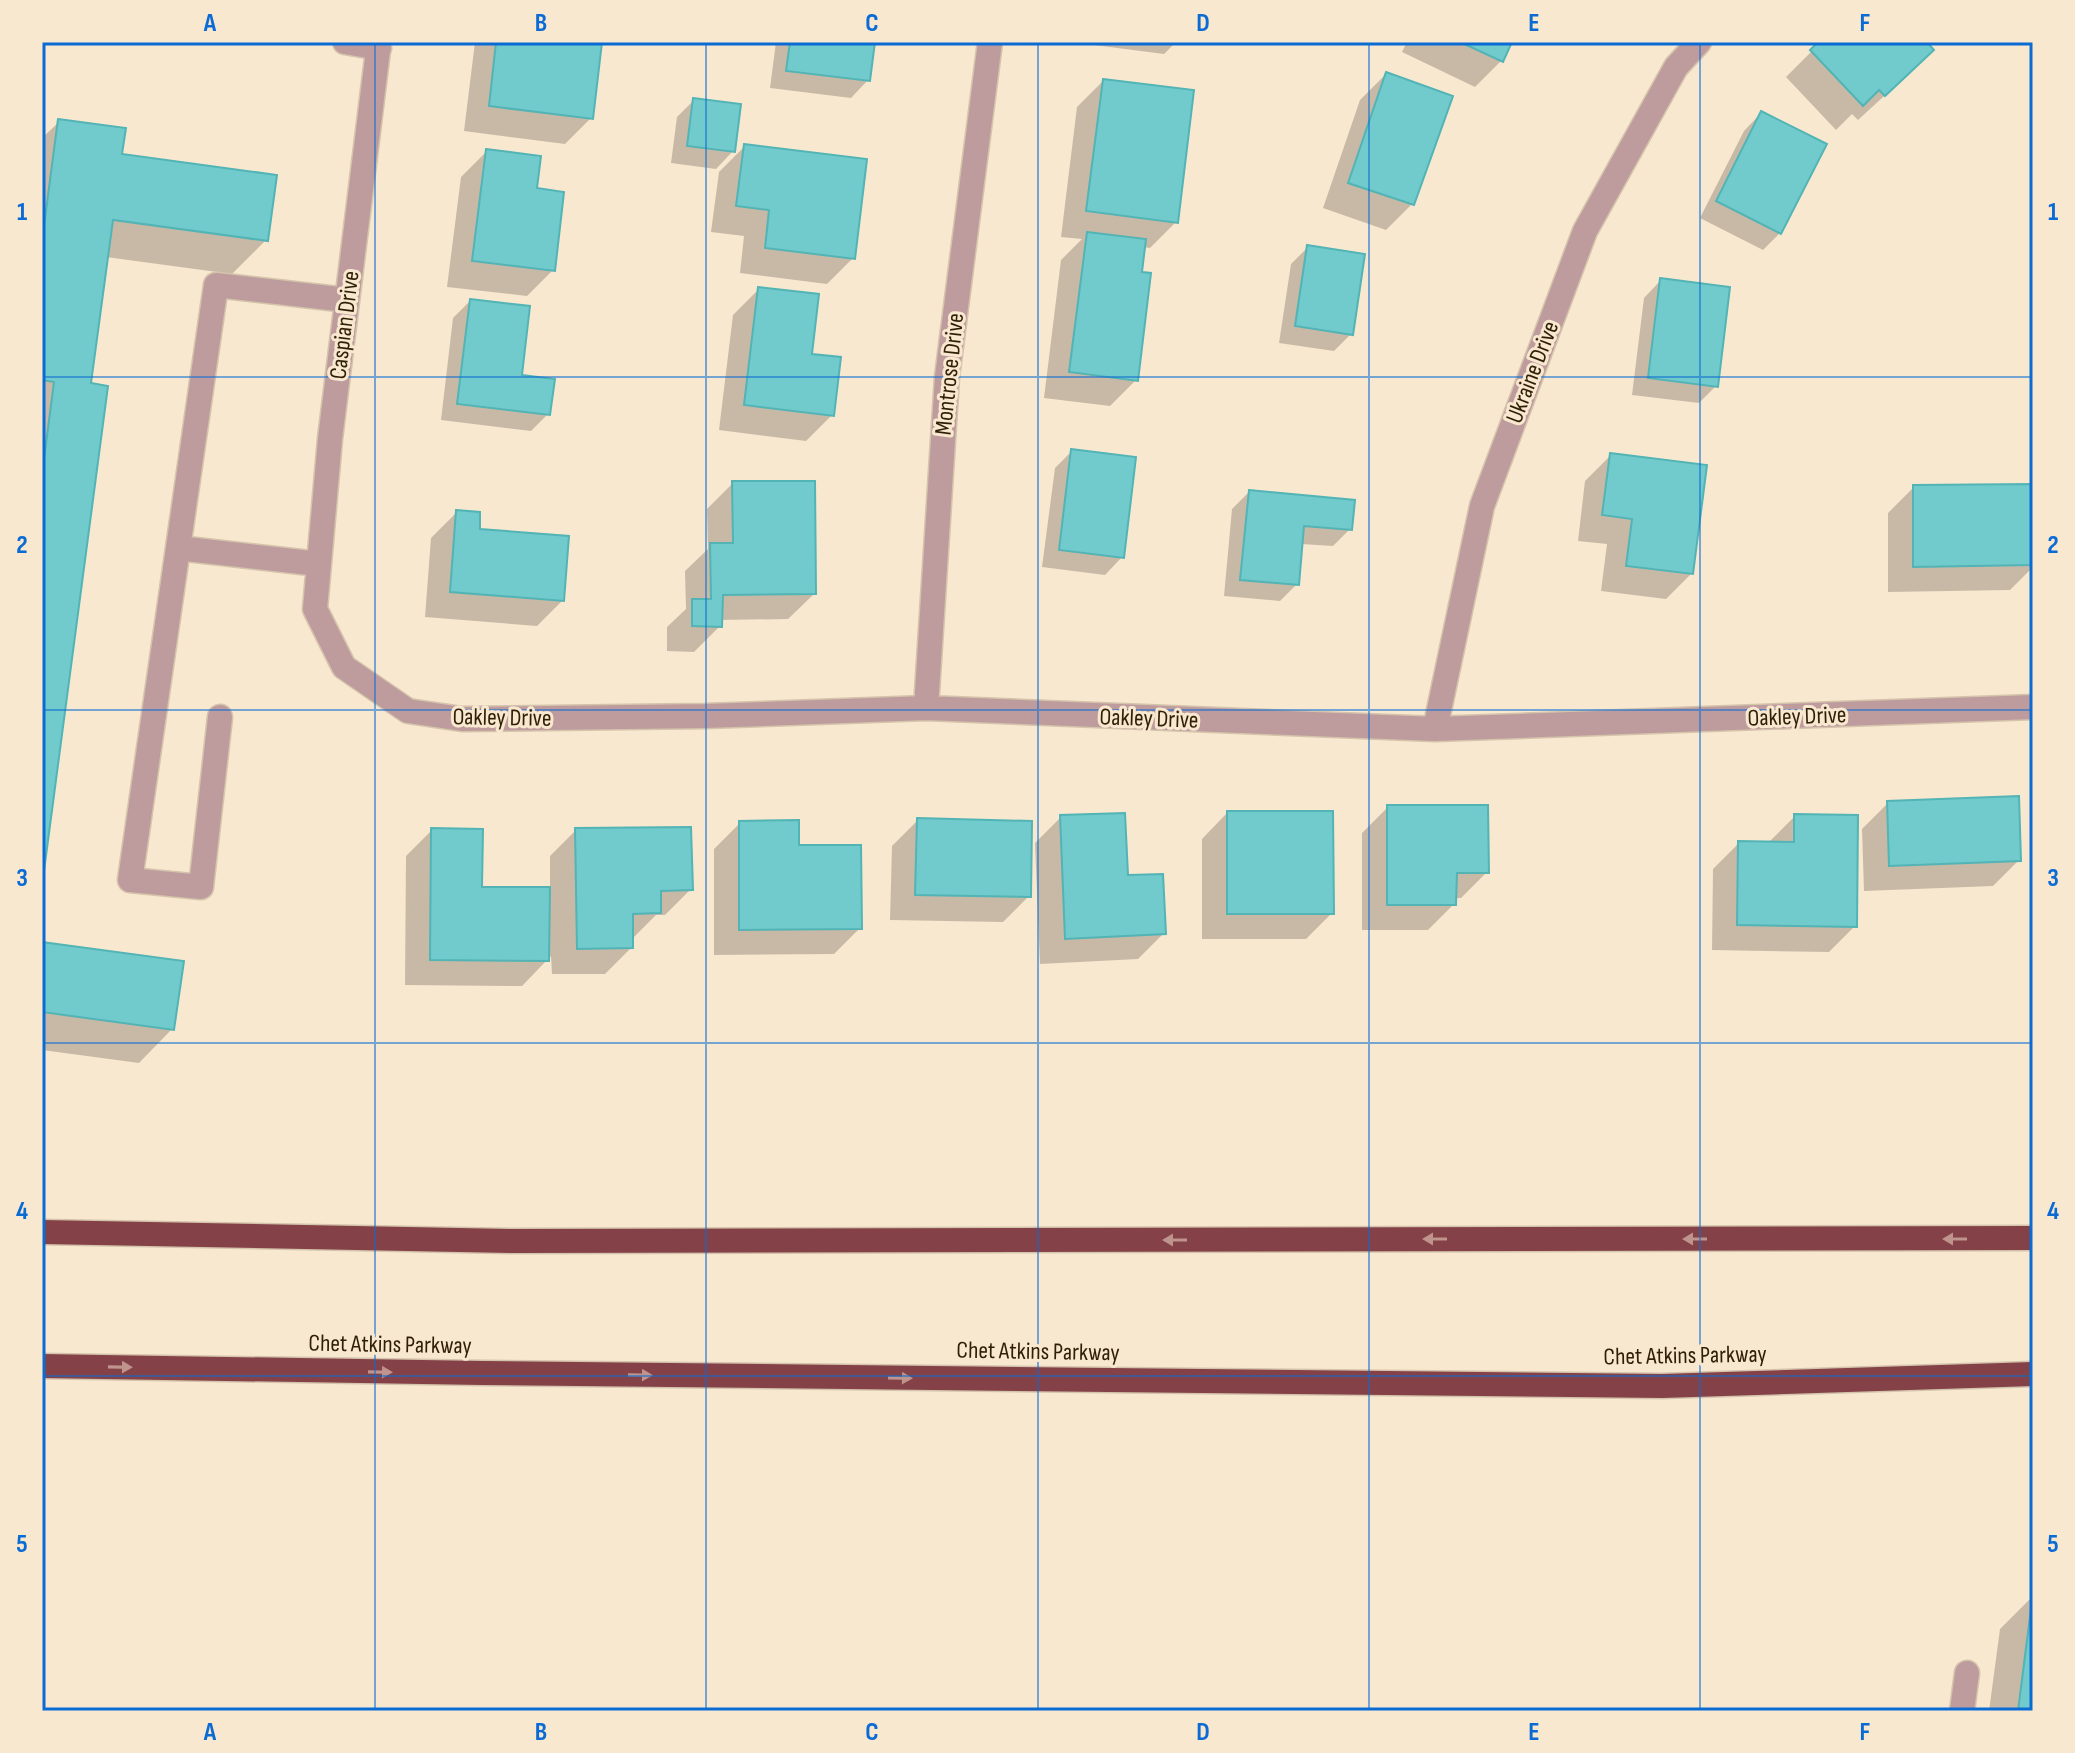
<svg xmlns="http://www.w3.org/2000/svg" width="2075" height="1753" font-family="'Sofia Sans Condensed',sans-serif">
<rect width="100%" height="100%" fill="#f9e8d0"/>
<path fill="#0003" d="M475,42H600L591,118L565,144L464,131Z
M776,42H873L868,80L851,98L770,88Z
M1094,42H1176L1164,54L1094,45Z
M1407,42H1510L1501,61L1475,87L1402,52Z
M1821,42H1924L1906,76L1858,120L1852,114L1836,130L1786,77Z
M1386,74L1412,204L1386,230L1323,208L1360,100Z
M1103,81L1176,222L1150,248L1143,247L1136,380L1110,406L1044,398L1061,260L1082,239L1061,237L1077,107Z
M694,100L733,151L716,169L671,163L677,117Z
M1761,113L1780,233L1763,250L1700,218L1744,131Z
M59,122L266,240L232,274L106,257L89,385L42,871V138Z
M745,146L853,258L827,284L740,273L744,236L711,232L719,172Z
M487,151L535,190L553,270L527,296L447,287L461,177Z
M1308,247L1351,334L1334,351L1279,343L1291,264Z
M1661,280L1716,386L1699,403L1632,395L1644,298Z
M759,289L809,356L832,415L806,441L719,430L733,315Z
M470,301L520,377L548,414L531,431L441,420L453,318Z
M1072,451L1122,557L1105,575L1042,567L1055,468Z
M1611,455L1692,573L1666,599L1601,591L1607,544L1578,541L1585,481Z
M733,483L814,594L788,619L720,620V626L694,652L667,651V627L686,609L685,571L708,549L707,509Z
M2033,486V567L2010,590L1888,592V513L1914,487Z
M1249,492L1350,529L1333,546L1301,544L1297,584L1280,601L1224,596L1232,509Z
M456,513L563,600L537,626L425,617L431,538Z
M1888,803L2019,860L1993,886L1864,891L1862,829Z
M1388,807L1487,872L1461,898H1454V904L1428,930H1362V833Z
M1227,813L1332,913L1306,939H1202V839Z
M1795,816L1855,926L1829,952L1712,950L1713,869L1739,843L1769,842Z
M1061,817L1126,877L1164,933L1138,959L1040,964L1035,843Z
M918,820L1029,896L1003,922L890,920L892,846Z
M740,823L860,928L834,954L714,955V849Z
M432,830L480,889H550V856L576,830L691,889L665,915H656L633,938L631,948L605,974H552L551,956L522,986L405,985L406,856Z
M2033,867V937H2031Z
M42,944L172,1029L139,1063L42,1050Z
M2033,1596V1711H1989L2000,1629Z"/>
<path fill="#71cacb" stroke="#52b4b5" stroke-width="2" d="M496,42H602L593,119L489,106Z
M790,42H875L870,81L786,71Z
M1460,42H1512L1503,62Z
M1818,42H1927L1934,50L1885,96L1879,90L1863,106L1810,50Z
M1386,72L1453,96L1414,205L1348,183Z
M1103,79L1194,90L1178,223L1086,211Z
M693,98L741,104L735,152L687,146Z
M1761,111L1827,144L1781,234L1716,201Z
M58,119L126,128L122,154L277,175L268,241L113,220L91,383L108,386L42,886V474L54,382L42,380V241Z
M744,144L867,159L855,259L765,248L769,210L736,206Z
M486,149L541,156L537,188L564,192L555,271L472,261Z
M1087,232L1146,239L1142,272L1151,273L1138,381L1069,372Z
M1307,245L1365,254L1353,335L1295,326Z
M1660,278L1730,287L1718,387L1648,378Z
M758,287L819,294L812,354L841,357L834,416L744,405Z
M470,299L530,306L522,375L555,379L550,415L457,404Z
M1071,449L1136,457L1124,558L1059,550Z
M1610,453L1707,465L1693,574L1626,566L1632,519L1602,515Z
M732,481H815L816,594L723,595L722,627L692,626V599H711L710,543H733Z
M2033,484V565L1913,567V485Z
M1249,490L1355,500L1352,530L1304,526L1299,585L1240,580Z
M456,510L480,512V529L569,536L564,601L450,592Z
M2019,796L2021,861L1889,866L1887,801Z
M1387,805H1488L1489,873H1457L1456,905H1387Z
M1227,811H1333L1334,914H1227Z
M1125,813L1128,875L1163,874L1166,934L1065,939L1060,815Z
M1794,814L1858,815L1857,927L1737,925L1738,841L1794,842Z
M917,818L1032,821L1031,897L915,895Z
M799,820V845H861L862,929L739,930V821Z
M691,827L693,890L661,891V913L633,914V948L577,949L575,828Z
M431,828L483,829L482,887H550L549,961L430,960Z
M42,942L184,961L174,1030L42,1012Z
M2033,1593V1711H2018Z"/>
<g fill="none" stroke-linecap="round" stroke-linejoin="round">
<defs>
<path id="minor" d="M345,42L379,48
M379,42L330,439L315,609L344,667L408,711L462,719L706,716L926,708L1435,729L2033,707
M178,548L130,880L201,887L220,717
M319,564L178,548L216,285L347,300
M926,708L947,377L990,42
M1435,729L1482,506L1585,231L1676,67L1699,42
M1962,1711L1967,1673"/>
<path id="highway" d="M42,1232L512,1241L2033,1238
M42,1366L483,1373L1662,1386L2033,1374"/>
</defs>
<use href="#minor" stroke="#d5c4ac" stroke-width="27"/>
<use href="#highway" stroke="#d5c4ac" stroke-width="27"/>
<use href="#minor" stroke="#be9c9d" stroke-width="24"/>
<use href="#highway" stroke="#844147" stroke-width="24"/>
</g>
<defs><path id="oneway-solid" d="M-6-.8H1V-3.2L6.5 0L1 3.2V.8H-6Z" transform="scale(2)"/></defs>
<g fill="#be948c">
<use href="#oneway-solid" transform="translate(1435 1239) rotate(180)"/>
<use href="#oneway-solid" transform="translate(1695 1239) rotate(180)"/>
<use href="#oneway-solid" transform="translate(1955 1239) rotate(180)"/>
<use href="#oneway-solid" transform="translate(1175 1240) rotate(180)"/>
<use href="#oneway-solid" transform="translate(120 1367) rotate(1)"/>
<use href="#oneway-solid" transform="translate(380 1372) rotate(1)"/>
<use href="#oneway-solid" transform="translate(640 1375) rotate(1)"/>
<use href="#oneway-solid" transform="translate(900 1378) rotate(1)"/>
</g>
<path fill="none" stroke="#0b6bd4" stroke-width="2" stroke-opacity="0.55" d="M375,42V1711M706,42V1711M1038,42V1711M1369,42V1711M1700,42V1711M42,377H2033M42,710H2033M42,1043H2033M42,1376H2033"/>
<g text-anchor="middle" stroke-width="6" stroke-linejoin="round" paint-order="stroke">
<g font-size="24" fill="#2f1f06" stroke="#f9e8d0">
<text transform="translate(344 325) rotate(-83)" y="8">Caspian Drive</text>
<text transform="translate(1532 372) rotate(-69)" y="8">Ukraine Drive</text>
<text transform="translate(949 374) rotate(-84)" y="8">Montrose Drive</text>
<text transform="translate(1797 716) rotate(-2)" y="8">Oakley Drive</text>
<text transform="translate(502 717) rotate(1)" y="8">Oakley Drive</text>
<text transform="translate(1149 718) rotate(2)" y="8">Oakley Drive</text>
<text transform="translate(390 1344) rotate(1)" y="8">Chet Atkins Parkway</text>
<text transform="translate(1038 1351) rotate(1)" y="8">Chet Atkins Parkway</text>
<text transform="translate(1685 1355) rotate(-1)" y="8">Chet Atkins Parkway</text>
</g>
</g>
<rect width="2075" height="1753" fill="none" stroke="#f9e8d0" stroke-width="88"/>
<rect x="44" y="44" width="1987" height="1665" fill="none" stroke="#0b6bd4" stroke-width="3"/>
<g font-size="26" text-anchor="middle" font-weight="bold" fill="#0b6bd4">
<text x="210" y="31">A</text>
<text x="541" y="31">B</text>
<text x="872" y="31">C</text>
<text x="1203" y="31">D</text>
<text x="1534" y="31">E</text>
<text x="1865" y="31">F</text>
<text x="22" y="220">1</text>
<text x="2053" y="220">1</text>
<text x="22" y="553">2</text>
<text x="2053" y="553">2</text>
<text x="22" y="886">3</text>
<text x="2053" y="886">3</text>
<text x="22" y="1219">4</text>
<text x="2053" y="1219">4</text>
<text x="22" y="1552">5</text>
<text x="2053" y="1552">5</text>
<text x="210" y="1740">A</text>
<text x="541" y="1740">B</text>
<text x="872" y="1740">C</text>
<text x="1203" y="1740">D</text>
<text x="1534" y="1740">E</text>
<text x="1865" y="1740">F</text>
</g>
</svg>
